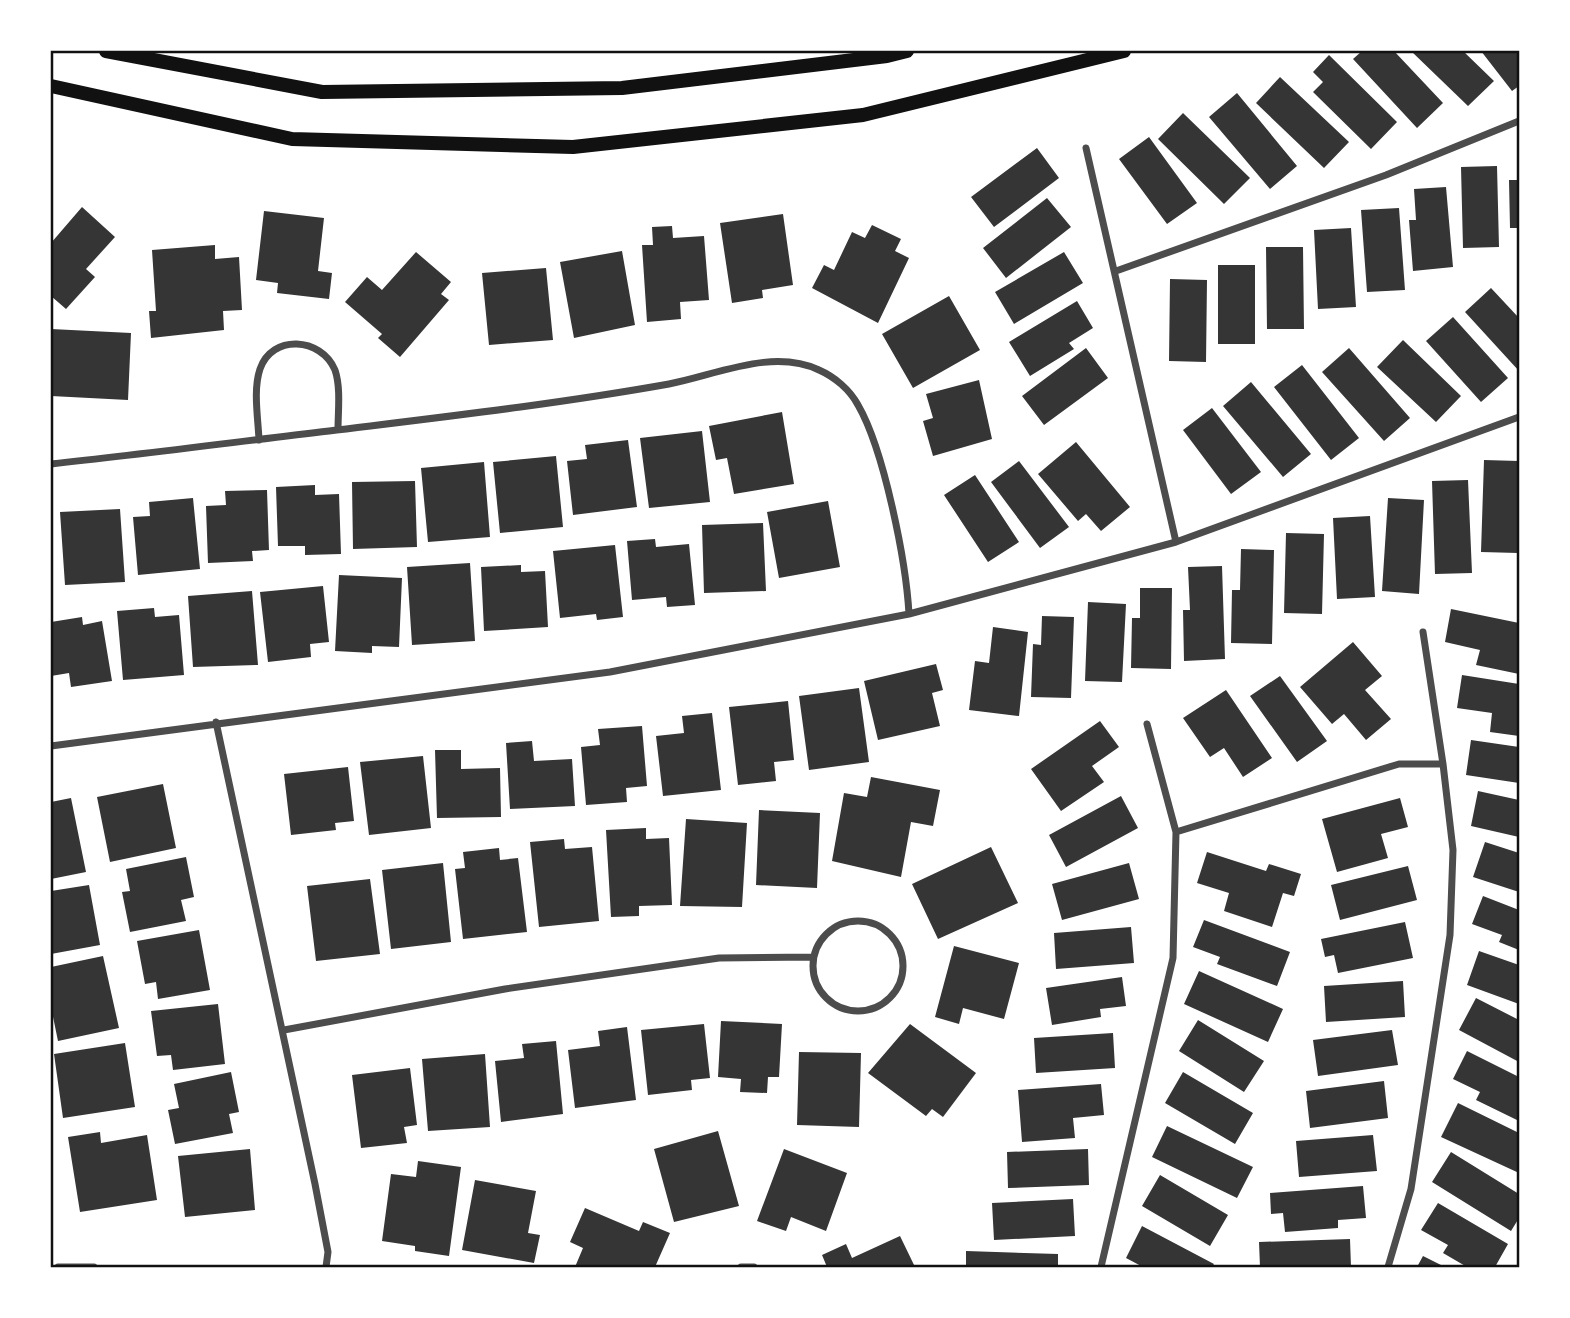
<svg xmlns="http://www.w3.org/2000/svg" width="1570" height="1318" font-family="Figtree,sans-serif">
<rect width="100%" height="100%" fill="#fff"/>
<path fill="#353535" d="M1362,51H1394L1443,103L1417,128L1353,59Z
M1411,51H1463L1494,81L1468,106Z
M1481,51H1519V86L1512,91Z
M1329,55L1397,122L1371,149L1313,92L1323,82L1313,72Z
M1280,77L1349,142L1324,168L1256,103Z
M1237,93L1297,166L1270,189L1209,117Z
M1183,113L1250,178L1224,204L1158,139Z
M1149,137L1197,203L1167,224L1119,159Z
M1037,148L1059,178L994,227L971,197Z
M1497,166L1499,247L1463,248L1461,167Z
M1509,180H1519V228H1510Z
M1446,187L1453,267L1413,271L1409,220H1416L1414,189Z
M1047,198L1071,227L1006,278L983,248Z
M82,207L115,237L86,269L95,277L66,309L51,296V243Z
M1399,208L1405,290L1367,292L1361,210Z
M264,211L324,218L318,271L332,273L329,299L277,293L278,283L256,280Z
M783,214L793,285L762,290L763,298L732,303L720,223Z
M872,225L901,239L895,251L909,258L878,323L812,288L824,265L834,270L852,232L865,238Z
M672,226L673,238L704,236L709,300L680,302L681,319L647,322L642,245H653L652,227Z
M1351,228L1356,307L1318,309L1314,230Z
M215,245V259L239,257L242,310L223,311L224,330L151,338L149,311H156L152,250Z
M1266,247H1303L1304,329H1267Z
M622,251L635,325L574,338L560,262Z
M416,252L451,282L441,294L449,300L400,357L378,338L382,334L345,302L367,277L382,290Z
M1064,252L1083,283L1014,324L995,292Z
M1218,265H1255V344H1218Z
M546,268L553,340L489,345L482,273Z
M1170,279L1207,280L1206,362L1169,361Z
M1491,288L1519,318V371L1465,312Z
M949,296L980,350L913,388L882,334Z
M1077,301L1093,328L1069,343L1074,349L1030,376L1009,342Z
M1453,317L1508,378L1481,402L1426,341Z
M51,329L131,333L128,400L51,396Z
M1403,340L1461,396L1436,422L1377,367Z
M1086,348L1108,378L1044,425L1022,396Z
M1349,348L1410,418L1384,441L1322,372Z
M1302,365L1359,438L1331,460L1274,387Z
M979,380L992,439L933,456L923,421L933,418L926,394Z
M1251,382L1311,454L1283,477L1223,406Z
M1212,408L1261,472L1231,494L1183,430Z
M782,412L794,484L734,494L727,458L716,460L709,426Z
M702,431L710,502L649,508L640,438Z
M628,440L637,507L573,515L567,461L587,459L585,445Z
M1076,442L1130,507L1101,531L1086,514L1078,521L1038,474Z
M556,456L563,527L500,533L493,462Z
M1484,460L1519,461L1518,553L1481,552Z
M1019,461L1069,527L1040,548L991,482Z
M484,462L490,537L428,542L421,468Z
M975,475L1019,542L988,562L944,495Z
M1468,480L1472,573L1435,574L1432,481Z
M415,481L417,547L353,549L352,482Z
M315,485V495L339,494L341,554L305,555V546H278L276,487Z
M267,490L269,550L252,551L253,561L208,563L206,506L226,505L225,491Z
M193,498L200,569L138,575L133,517L150,516L149,502Z
M1388,498L1424,500L1419,594L1382,591Z
M828,501L840,567L779,578L767,512Z
M120,509L125,582L65,585L60,512Z
M1370,516L1375,597L1337,599L1333,518Z
M763,523L766,591L704,593L702,525Z
M1286,533L1324,534L1322,614L1284,613Z
M655,539L656,547L689,544L695,605L667,607L666,597L632,600L627,541Z
M615,545L623,617L597,620L596,614L560,618L553,551Z
M1241,549L1274,550L1272,644L1231,643L1232,590H1240Z
M470,563L475,641L412,645L407,567Z
M521,565V572L545,571L548,627L484,631L481,567Z
M1222,566L1225,659L1184,661L1183,610H1190L1188,567Z
M339,575L402,578L399,647L372,646V653L335,651Z
M323,586L329,642L310,644L311,657L268,662L260,592Z
M1140,588H1172L1171,669L1131,668L1132,618H1140Z
M252,591L258,665L193,667L188,596Z
M1088,602L1126,604L1122,682L1085,681Z
M154,608L155,617L179,615L184,675L123,680L117,611Z
M1451,609L1519,623V674L1476,665L1480,650L1445,642Z
M1042,616L1074,617L1071,698L1031,697L1033,644L1041,645Z
M82,617L83,625L102,621L112,681L71,687L69,673L51,676V622Z
M993,627L1028,632L1019,716L969,710L975,661L989,663Z
M1353,642L1382,676L1365,690L1391,719L1366,740L1344,714L1332,724L1300,687Z
M936,664L943,690L932,693L940,726L878,740L864,681Z
M1462,675L1519,684V736L1490,732L1492,713L1457,708Z
M1280,676L1327,741L1297,762L1250,696Z
M859,688L869,762L809,770L799,696Z
M1226,690L1272,758L1243,777L1224,748L1210,757L1183,718Z
M788,701L794,760L774,762L776,781L738,785L729,707Z
M712,713L721,790L663,796L656,736L684,733L682,716Z
M1100,721L1119,747L1092,766L1104,782L1061,811L1031,769Z
M642,726L647,786L626,788L627,802L586,805L581,747L600,745L598,729Z
M1471,740L1519,747V783L1466,775Z
M532,741L534,761L572,759L575,806L510,809L506,743Z
M435,750H461V769L500,768L501,817L437,818Z
M423,756L431,828L369,835L360,762Z
M348,767L354,821L335,823L336,830L291,835L284,774Z
M871,777L940,790L933,826L911,822L901,877L832,861L844,793L867,797Z
M163,784L176,848L110,862L97,797Z
M1478,791L1519,800V837L1471,826Z
M1121,796L1138,828L1066,867L1049,835Z
M71,798L86,872L51,879V802Z
M1400,798L1408,827L1381,834L1388,858L1337,872L1322,819Z
M759,810L820,813L817,888L756,885Z
M686,819L747,823L742,907L680,906Z
M646,828V839L669,838L672,905L639,906V916L611,917L606,830Z
M564,839L565,849L592,847L599,921L539,927L530,842Z
M1485,842L1519,853V892L1473,877Z
M991,847L1018,903L938,939L912,884Z
M499,848L500,860L518,858L527,932L463,939L455,869L465,868L463,852Z
M1207,852L1266,871L1269,864L1301,874L1294,896L1283,893L1272,927L1224,911L1229,893L1197,883Z
M186,857L194,897L181,900L186,921L130,932L122,892L130,891L126,869Z
M443,863L451,942L391,949L382,870Z
M1129,863L1139,899L1062,920L1052,884Z
M1408,866L1417,900L1340,920L1331,885Z
M370,879L380,954L316,961L307,886Z
M89,885L100,945L51,954V891Z
M1483,896L1519,910V950L1499,942L1502,935L1472,924Z
M1204,920L1290,952L1277,986L1217,964L1220,957L1193,947Z
M1405,922L1413,958L1338,973L1334,955L1325,957L1321,939Z
M1131,927L1134,963L1056,969L1054,933Z
M199,930L210,990L158,999L156,982L145,984L137,941Z
M954,946L1019,963L1004,1019L963,1008L959,1024L935,1017Z
M1479,951L1519,965V1004L1467,985Z
M103,956L119,1028L58,1041L51,1007V967Z
M1199,971L1283,1009L1268,1042L1184,1004Z
M1122,977L1126,1006L1100,1009L1101,1017L1052,1025L1046,988Z
M1403,981L1405,1017L1326,1022L1324,986Z
M1476,998L1519,1020V1062L1459,1030Z
M218,1004L225,1064L173,1070L171,1055L157,1056L151,1011Z
M1198,1020L1264,1061L1244,1092L1179,1051Z
M721,1021L782,1024L779,1077H768L767,1093L740,1092L741,1079L718,1077Z
M704,1024L710,1078L691,1080L692,1090L648,1095L641,1030Z
M910,1024L976,1073L943,1117L932,1109L926,1116L868,1073Z
M627,1027L636,1100L575,1108L568,1050L600,1046L598,1031Z
M1392,1030L1398,1065L1318,1076L1313,1040Z
M1113,1033L1115,1068L1036,1073L1034,1038Z
M556,1041L563,1114L501,1122L495,1061L524,1058L522,1044Z
M125,1043L135,1107L63,1118L54,1054Z
M1467,1051L1519,1077V1121L1476,1100L1480,1092L1453,1079Z
M799,1052L861,1053L859,1127L797,1125Z
M485,1054L490,1127L428,1131L422,1059Z
M410,1068L417,1125L404,1127L407,1143L361,1148L352,1075Z
M231,1072L239,1112L229,1114L233,1133L175,1144L168,1110L179,1108L174,1084Z
M1183,1072L1253,1113L1235,1144L1165,1103Z
M1384,1081L1388,1118L1310,1128L1306,1091Z
M1101,1084L1104,1115L1073,1118L1075,1138L1022,1142L1018,1090Z
M1458,1103L1519,1133V1173L1441,1137Z
M1167,1126L1253,1167L1237,1198L1152,1157Z
M718,1131L739,1206L674,1222L654,1149Z
M100,1132L101,1143L147,1135L157,1200L80,1212L68,1137Z
M1373,1135L1377,1171L1299,1177L1296,1141Z
M250,1149L255,1210L185,1217L178,1156Z
M784,1149L847,1173L826,1231L791,1217L786,1231L757,1221Z
M1088,1149L1089,1185L1008,1188L1007,1152Z
M1451,1152L1519,1194V1218L1511,1231L1432,1182Z
M418,1161L461,1167L449,1256L415,1251V1246L382,1241L391,1174L416,1177Z
M1160,1175L1228,1215L1210,1246L1142,1206Z
M475,1180L536,1191L528,1233L540,1235L534,1263L462,1250Z
M1363,1186L1366,1218L1338,1220V1228L1285,1232L1283,1213L1271,1214L1270,1193Z
M1073,1199L1075,1236L994,1240L992,1203Z
M1438,1203L1508,1244L1495,1267H1467L1443,1253L1448,1245L1421,1230Z
M585,1208L639,1231L643,1222L670,1233L655,1267H575L583,1248L570,1242Z
M1142,1226L1214,1264L1212,1267H1143L1126,1258Z
M900,1236L915,1267H827L822,1255L846,1244L852,1258Z
M1350,1239L1351,1267H1260L1259,1242Z
M966,1251L1058,1254V1267H966Z
M1423,1256L1445,1267H1417Z"/>
<g fill="none" stroke-linecap="round" stroke-linejoin="round">
<path stroke="#4c4c4c" stroke-width="7" d="M1086,148L1176,542
M1116,271L1386,175L1519,121
M259,440C258,417 253,390 260,369C272,334 321,337 335,370C341,388 338,411 338,430
M51,464C144,454 236,442 329,431C443,417 557,404 669,384C716,375 772,348 819,370C835,377 850,390 858,405C884,450 906,561 909,614
M216,722L315,1184L328,1252L326,1267
M51,746L610,672L909,614L1176,542L1519,417
M1176,832L1399,764H1443
M813 966a45 45 0 1 1 90 0a45 45 0 1 1-90 0Z
M284,1030L505,989L719,958L813,957
M58,1267H94
M741,1267H754
M1101,1267L1173,958L1176,832L1147,724
M1388,1267L1411,1189L1450,935L1453,850L1443,764L1423,632"/>
<path stroke="#111" stroke-width="14" d="M106,51L322,92L622,88L887,56L907,51
M51,86L292,139L573,147L863,115L1124,51"/>
</g>
<rect width="1570" height="1318" fill="none" stroke="#ffffff" stroke-width="105"/>
<rect x="52" y="52" width="1466" height="1214" fill="none" stroke="#111" stroke-width="2.5"/>
</svg>
